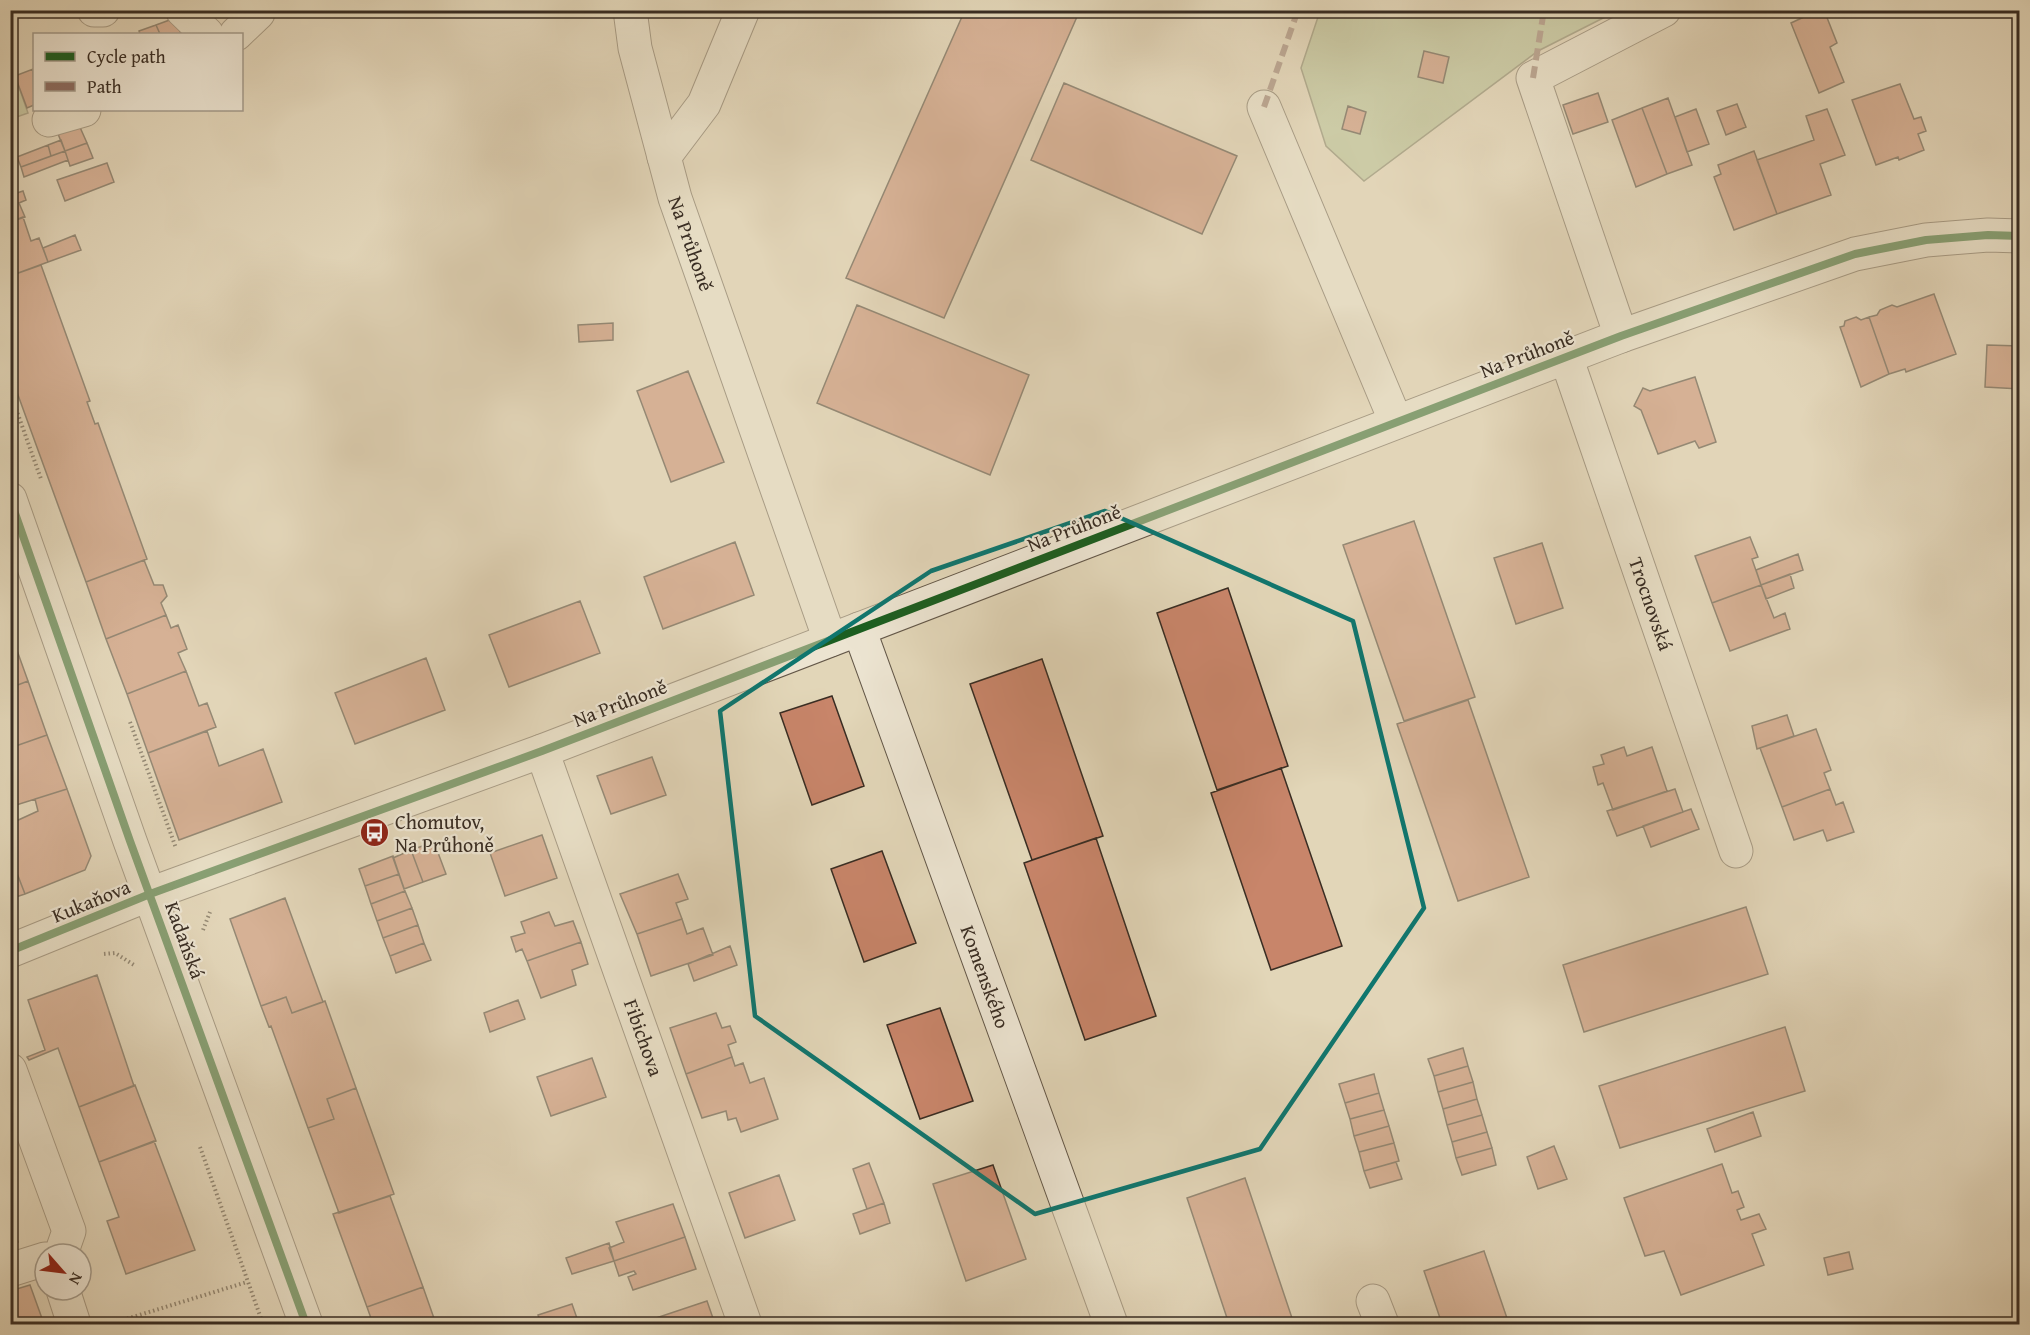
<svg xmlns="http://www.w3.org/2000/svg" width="2030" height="1335" font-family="'Gentium Book Plus',serif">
<rect width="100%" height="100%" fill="#e2d6b8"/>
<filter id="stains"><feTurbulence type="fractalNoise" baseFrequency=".00333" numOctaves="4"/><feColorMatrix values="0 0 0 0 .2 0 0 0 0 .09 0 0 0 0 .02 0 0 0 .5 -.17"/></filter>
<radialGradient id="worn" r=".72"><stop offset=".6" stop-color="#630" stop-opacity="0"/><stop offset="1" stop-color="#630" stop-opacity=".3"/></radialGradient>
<path fill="#b2be90" stroke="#76765a" stroke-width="1.5" d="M1320,11H1617L1538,51L1364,181L1326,146L1301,68Z
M15,76L28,113L11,119L10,77Z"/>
<path fill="#c8856a" stroke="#392d23" stroke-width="1.5" d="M965,10H1080L944,318L846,278Z
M1819,10H1824L1837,43L1830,47L1844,82L1819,93L1791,23Z
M175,18L181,34H160L156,25Z
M156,25L160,34H140L139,31Z
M1424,51L1449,57L1443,83L1418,77Z
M10,57H13L15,76H10Z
M33,69L34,105L27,108L15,76Z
M11,77L15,111L10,112V77Z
M1064,83L1237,156L1202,234L1031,160Z
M1900,84L1914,119L1921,117L1926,131L1918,134L1924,150L1899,160L1898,157L1876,165L1852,100Z
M1598,93L1608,122L1573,134L1563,105Z
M1668,98L1692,165L1667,174L1642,108Z
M1737,104L1746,127L1726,135L1717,111Z
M1348,106L1366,112L1360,134L1342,129Z
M1642,108L1667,174L1636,187L1612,120Z
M1696,109L1709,144L1687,152L1675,117Z
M1827,109L1845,155L1820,164L1831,195L1777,214L1757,160L1814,140L1806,116Z
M79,125L87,143L65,151L58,134Z
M61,140L65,151L51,156L48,145Z
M87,143L93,158L70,166L65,151Z
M48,145L51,156L21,167L17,157Z
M65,151L68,160L24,177L21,167Z
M1754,151L1777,214L1734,230L1714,177L1721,174L1718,165Z
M107,163L114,182L65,201L57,180Z
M10,176L17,193L23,191L26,200L19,203L25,217L10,222Z
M23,217L31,241L39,238L48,262L10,276V222Z
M75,235L81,250L48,262L43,248Z
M41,265L90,401L87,402L95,424L98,423L147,559L86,582L10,373V276Z
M1934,294L1956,354L1906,372L1905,369L1889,374L1869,317L1877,315L1880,310L1892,305L1897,307Z
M857,305L1029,375L990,475L817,403Z
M1856,317L1861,320L1869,317L1889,374L1861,387L1840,327L1844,326L1845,321Z
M613,323V340L579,342L578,325Z
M1987,345L2020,346V389L1985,387Z
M688,371L724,462L671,482L637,391Z
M1695,377L1716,442L1699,448L1695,441L1658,454L1641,410L1634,406L1643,388L1650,391Z
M1414,521L1475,697L1404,721L1343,545Z
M1750,537L1758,557L1752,559L1761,585L1712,603L1695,556Z
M735,542L754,595L663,629L644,577Z
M1542,543L1563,608L1516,624L1494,558Z
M1798,554L1803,570L1761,585L1756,570Z
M144,560L154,585H163L167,596L161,603L166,615L106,639L86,582Z
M1790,574L1794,588L1766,599L1761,585Z
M1761,585L1774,618L1785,613L1790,629L1730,651L1712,603Z
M1228,588L1288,766L1217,790L1157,613Z
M580,601L600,653L509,687L489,635Z
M166,615L171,628L178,625L187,649L178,653L186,671L127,694L106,639Z
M10,631L28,681L10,688Z
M426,658L445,710L355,744L335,693Z
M1042,659L1103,836L1032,860L970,684Z
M186,671L199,706L207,703L216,727L148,753L127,694Z
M28,681L47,735L10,748V688Z
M832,696L864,786L812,805L780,713Z
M1468,700L1529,877L1458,901L1397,724Z
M1787,715L1794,736L1757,749L1752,726Z
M1816,729L1831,770L1824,773L1830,789L1782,807L1760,748Z
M207,731L219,766L263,749L282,802L179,840L148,753Z
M47,735L67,789L10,807V748Z
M1624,747L1627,756L1652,747L1667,791L1613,810L1603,783L1598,785L1593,767L1604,764L1601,755Z
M652,757L666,795L611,814L597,776Z
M1281,768L1342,946L1271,970L1211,793Z
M67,789L91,856L85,870L25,894L10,855V830L16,827L14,822L38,811L35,799Z
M1675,789L1683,812L1617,836L1607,811Z
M1830,789L1836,805L1843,802L1854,832L1827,841L1823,830L1794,840L1782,807Z
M1691,809L1699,829L1651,847L1643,826Z
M542,835L557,878L505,896L490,853Z
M1096,838L1156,1016L1085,1040L1024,863Z
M434,842L446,874L423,882L411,850Z
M411,850L423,882L404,889L393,858Z
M882,851L916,943L864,962L831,869Z
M10,855L25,894L10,899Z
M393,856L399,874L365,886L359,869Z
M399,874L405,891L371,904L365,886Z
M678,874L688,899L676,903L682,919L637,934L620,894Z
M405,891L412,908L377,921L371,904Z
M285,898L323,1002L292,1013L286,997L261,1006L230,919Z
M1746,907L1768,974L1584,1032L1563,965Z
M412,908L418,925L383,938L377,921Z
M549,912L555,926L573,921L581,942L527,961L522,949L516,952L511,937L525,933L521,922Z
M682,919L687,934L703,928L713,955L651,976L637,934Z
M418,925L424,943L390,956L383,938Z
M581,942L588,964L572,970L576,985L541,998L527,961Z
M424,943L431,960L396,973L390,956Z
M730,946L737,965L694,981L688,964Z
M97,975L134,1086L79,1107L58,1048L29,1060L27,1057L45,1050L28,1000Z
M286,997L292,1013L325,1001L356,1088L327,1099L334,1119L308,1128L271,1026L269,1027L261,1006Z
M518,1000L525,1019L490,1032L484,1013Z
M940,1008L973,1101L920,1119L887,1025Z
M716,1013L722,1028L730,1026L736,1042L728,1045L732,1057L686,1074L670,1028Z
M1785,1027L1805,1091L1620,1148L1599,1086Z
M1463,1048L1468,1066L1434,1076L1428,1059Z
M732,1057L735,1066L743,1063L750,1083L764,1078L778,1119L741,1132L736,1118L728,1120L726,1111L702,1118L686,1074Z
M592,1058L606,1097L551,1116L537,1077Z
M1468,1066L1473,1082L1438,1092L1434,1076Z
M1374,1074L1379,1093L1345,1103L1339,1084Z
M1473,1082L1477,1099L1443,1109L1438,1092Z
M135,1085L156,1141L99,1162L79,1107Z
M356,1088L394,1194L339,1213L308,1128L334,1119L327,1099Z
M1379,1093L1384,1110L1350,1119L1345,1103Z
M1477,1099L1482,1115L1447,1125L1443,1109Z
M1384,1110L1389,1126L1354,1136L1350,1119Z
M1753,1112L1761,1136L1715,1152L1707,1129Z
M1482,1115L1487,1132L1452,1142L1447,1125Z
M1389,1126L1394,1143L1359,1152L1354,1136Z
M1487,1132L1492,1148L1456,1158L1452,1142Z
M154,1141L195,1250L126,1274L107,1221L119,1217L99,1162Z
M1394,1143L1399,1161L1364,1171L1359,1152Z
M1554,1146L1567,1179L1538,1189L1527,1157Z
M1492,1148L1496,1165L1462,1175L1456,1158Z
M1396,1162L1402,1179L1370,1188L1364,1171Z
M869,1163L884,1203L867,1209L853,1169Z
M1722,1164L1732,1193L1738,1191L1744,1207L1737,1210L1741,1220L1759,1214L1766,1229L1752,1234L1764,1265L1681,1295L1664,1251L1645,1256L1624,1198Z
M993,1165L1026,1259L966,1281L933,1184Z
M779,1175L795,1220L745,1238L729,1193Z
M1245,1178L1294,1324H1229L1187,1198Z
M390,1196L423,1287L367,1307L333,1214Z
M884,1203L890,1223L860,1234L853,1214Z
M673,1204L685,1237L614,1261L609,1248L624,1242L616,1222Z
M12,1224L18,1242L10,1244V1225Z
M685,1237L696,1269L633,1290L628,1277L636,1274L634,1271L619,1276L614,1261Z
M609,1243L614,1261L572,1274L566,1258Z
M1484,1251L1509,1324H1442L1424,1271Z
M1849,1252L1853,1269L1828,1275L1824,1258Z
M30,1285L44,1324H10V1291Z
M423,1287L436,1324H373L367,1307Z
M707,1301L715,1324H651L650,1320Z
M572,1304L579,1324H541L538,1315Z"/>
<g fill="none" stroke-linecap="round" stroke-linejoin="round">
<defs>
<g id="minor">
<path d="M94,10H103"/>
<path d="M182,10L207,34"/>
<path id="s1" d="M630,10L635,48L675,198L830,640"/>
<path d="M236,34L258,13V10"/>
<path d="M1264,107L1396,422"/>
<path d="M49,120L84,110"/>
<path d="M664,157L704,104L743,10"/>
<path d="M1621,336L1533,78L1664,10"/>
<path id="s2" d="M1566,357L1736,851"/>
<path d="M10,499L130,841L306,1324"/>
<path id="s3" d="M859,629L1111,1324"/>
<path id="s4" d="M542,751L745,1324"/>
<path d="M10,951L150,894L542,751L1621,336L1855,254L1926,240L1988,235L2020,236"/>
<path d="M10,1070L69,1231L61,1254"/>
<path d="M10,1270L45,1259"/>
<path d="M63,1290L74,1324"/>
<path d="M1373,1301L1382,1324"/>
</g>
</defs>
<use href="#minor" stroke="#635748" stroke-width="35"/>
<path stroke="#392d23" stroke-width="4" stroke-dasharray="1.5 3" stroke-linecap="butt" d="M10,392L41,479
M130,722L176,848
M203,930L210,912
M104,954L115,953L134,965
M200,1147L263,1324
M110,1324L247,1282"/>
<use href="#minor" stroke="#ece4d1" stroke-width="33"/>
<path stroke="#8d6e63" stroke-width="6" stroke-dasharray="12 6" stroke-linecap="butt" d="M1533,78L1544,10
M1264,107L1298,10"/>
<defs>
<path id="cycleway" d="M10,499L130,841L306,1324
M10,951L150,894L542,751L1621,336L1855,254L1926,240L1988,235L2020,236"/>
</defs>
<use href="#cycleway" stroke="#ece4d1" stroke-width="11"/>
<use href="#cycleway" stroke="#1b5e20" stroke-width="8"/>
</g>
<path d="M0 0H2030V1335H0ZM1105,511L1353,621L1424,908L1260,1149L1035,1214L755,1016L720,711L931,571Z" fill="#e2d6b8" fill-opacity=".55" fill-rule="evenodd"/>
<path fill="none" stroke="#0f766e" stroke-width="4.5" stroke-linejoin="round" d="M1105,511L1353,621L1424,908L1260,1149L1035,1214L755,1016L720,711L931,571Z"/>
<defs>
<symbol id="bus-disc" viewBox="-11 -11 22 22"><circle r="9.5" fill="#8f2418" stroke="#ece4d1"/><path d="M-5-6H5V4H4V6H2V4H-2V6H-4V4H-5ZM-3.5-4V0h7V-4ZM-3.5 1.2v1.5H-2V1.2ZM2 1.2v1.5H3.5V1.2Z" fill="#fff"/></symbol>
</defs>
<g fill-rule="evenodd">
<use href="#bus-disc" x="358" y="816" width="33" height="33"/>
</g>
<g text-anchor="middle" stroke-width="4.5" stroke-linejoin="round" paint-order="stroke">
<g font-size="20" fill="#392d23" stroke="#ece4d1">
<text dy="7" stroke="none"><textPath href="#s1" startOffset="242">Na Průhoně</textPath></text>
<text transform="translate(1527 354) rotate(-21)" y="7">Na Průhoně</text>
<text transform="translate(1074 528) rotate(-21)" y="7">Na Průhoně</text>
<text dy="7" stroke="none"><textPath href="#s2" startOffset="261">Trocnovská</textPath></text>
<text transform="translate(620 703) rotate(-21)" y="7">Na Průhoně</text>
<text transform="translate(91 901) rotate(-22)" y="7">Kukaňova</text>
<text transform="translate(185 940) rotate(70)" y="7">Kadaňská</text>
<text dy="7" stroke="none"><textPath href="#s3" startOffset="370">Komenského</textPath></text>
<text dy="7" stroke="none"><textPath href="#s4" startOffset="304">Fibichova</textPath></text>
</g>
<g font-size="20" fill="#392d23" stroke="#ece4d1" text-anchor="start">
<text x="395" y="829">Chomutov,<tspan x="395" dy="23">Na Průhoně</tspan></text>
</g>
</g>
<rect width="2030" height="1335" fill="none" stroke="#e2d6b8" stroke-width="36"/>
<rect x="12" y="12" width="2006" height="1311" fill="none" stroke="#392d23" stroke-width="3"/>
<rect x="18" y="18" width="1994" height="1299" fill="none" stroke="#392d23" stroke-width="1.5"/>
<rect x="33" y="33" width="210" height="78" fill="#ece4d1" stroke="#a49b8b" stroke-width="1.5"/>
<rect x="45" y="52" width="30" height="9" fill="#1b5e20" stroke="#a49b8b" stroke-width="1.5"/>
<text x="87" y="63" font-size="18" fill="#392d23">Cycle path</text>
<rect x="45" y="82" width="30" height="9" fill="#8d6e63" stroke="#a49b8b" stroke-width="1.5"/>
<text x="87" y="93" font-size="18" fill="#392d23">Path</text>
<g transform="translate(63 1272) rotate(118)"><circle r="28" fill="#ece4d1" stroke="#a49b8b" stroke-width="1.5"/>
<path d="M0-4.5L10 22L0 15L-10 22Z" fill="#8f2418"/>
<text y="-9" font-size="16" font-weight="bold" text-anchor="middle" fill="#392d23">N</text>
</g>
<rect width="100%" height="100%" filter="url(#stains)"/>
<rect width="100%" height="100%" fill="url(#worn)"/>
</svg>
